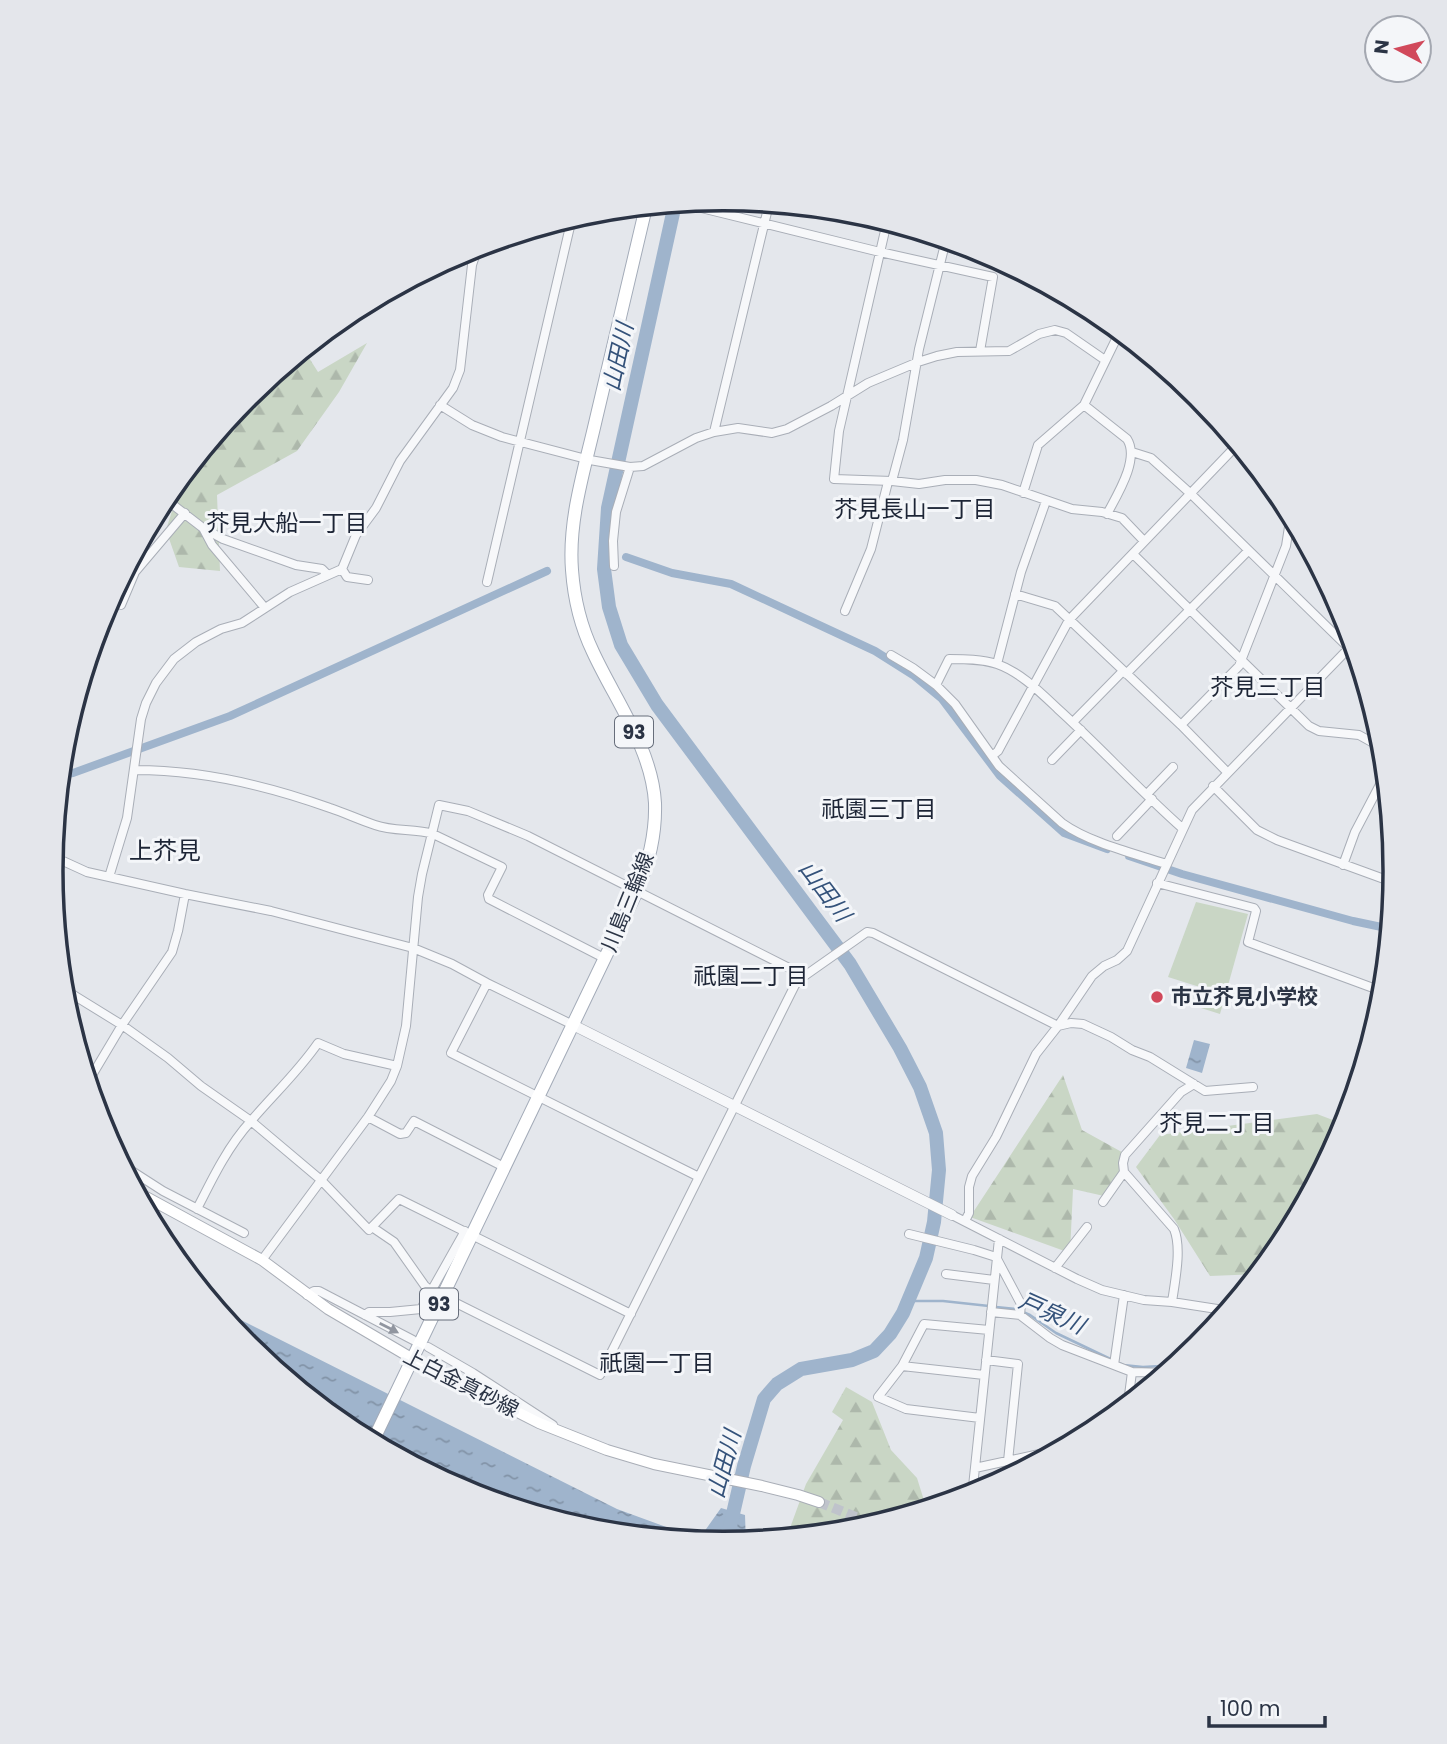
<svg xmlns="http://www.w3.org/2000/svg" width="1447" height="1744" font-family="Poppins,'Noto Sans JP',sans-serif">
<defs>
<pattern id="forest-firs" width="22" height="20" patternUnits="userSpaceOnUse" patternTransform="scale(1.75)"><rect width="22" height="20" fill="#c9d6c5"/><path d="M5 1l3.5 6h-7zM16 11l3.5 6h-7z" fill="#adb8ab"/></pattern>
<pattern id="water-ripples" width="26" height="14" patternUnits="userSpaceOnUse" patternTransform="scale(1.75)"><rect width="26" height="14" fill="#9fb4cc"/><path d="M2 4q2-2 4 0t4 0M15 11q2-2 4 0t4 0" fill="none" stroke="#8293a7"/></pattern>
</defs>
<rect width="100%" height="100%" fill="#e4e7ec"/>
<path fill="#c9d6c5" d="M1196,902L1248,914L1220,1014L1201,1008L1206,989L1168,977Z"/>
<path fill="url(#forest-firs)" d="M367,343L339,392L297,451L217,495L220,571L179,567L166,530L183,476L248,396L304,350L318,372Z
M1063,1075L1082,1130L1129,1156L1104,1196L1073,1189L1070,1253L970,1217Z
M1317,1114L1346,1125L1283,1246L1260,1274L1210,1276L1174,1219L1136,1167L1160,1135Z
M846,1387L872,1402L891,1450L917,1478L927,1510L854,1532L786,1539L806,1484L843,1420L832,1412Z"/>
<path fill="url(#water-ripples)" d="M1194,1040L1210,1044L1202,1073L1186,1068Z
M213,1306L617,1509L699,1539L721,1508L745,1515L746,1543L723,1545L592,1532L466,1493L349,1431L248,1347Z"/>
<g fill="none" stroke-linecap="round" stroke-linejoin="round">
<path stroke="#9fb4cc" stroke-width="2.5" d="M909,1301H943L989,1306
M996,1307L1016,1309L1030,1315L1056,1333L1123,1365L1143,1367L1178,1365"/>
<path stroke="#9fb4cc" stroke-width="8" d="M626,557L672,573L731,584L875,651L913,675L942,699L1000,776L1064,833L1107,849
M60,775L73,773L230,716L547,571
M1129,856L1182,874L1353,921L1391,929"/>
<path stroke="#9fb4cc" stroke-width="14" d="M675,204L608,508L604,569L609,607L621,645L657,705L850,964L900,1048L920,1087L936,1133L939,1170L934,1222L926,1258L903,1313L890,1334L874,1351L852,1360L801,1369L777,1384L764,1399L744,1466L726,1544"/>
<path stroke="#bfc3cb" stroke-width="10" stroke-dasharray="10 5" stroke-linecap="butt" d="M819,1502L875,1525"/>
<defs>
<path id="minor" d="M685,204L880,252L993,277L980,351
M887,222L839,431L834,479L892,481L919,484L945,480H976L1002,485L1072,509L1102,512L1122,518L1144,541
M440,405L472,425L502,437L590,460L630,467L616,512L613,541L614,566
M1084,405L1127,439C1140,459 1117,495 1107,514
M714,432L769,204
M1132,452L1151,458L1191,494L1358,657
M630,467L643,466L696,438L714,432L738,428L772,433L787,429L831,406L868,383L918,362L937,356L957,352L1009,351L1039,334L1055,330L1066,333L1105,360
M892,481L903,440L919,349L946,240
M1023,493L1038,445L1084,405L1120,331
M164,498L203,528L223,539L296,565L322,569L328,575
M203,528L212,545L265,608
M1133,554L1309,726L1319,731L1359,735L1384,749
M342,569L347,577L368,580
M487,582L572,218
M1015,594L1055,606L1181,725L1227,772
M112,596L121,605L135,572L185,513
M845,611L871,549L888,482
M891,655L913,668L936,685L955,704L999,766L1062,823C1090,843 1133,853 1166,864
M997,664L1021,572L1046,501
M1126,674L1248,551
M936,685L949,659C964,659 982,659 997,664C1020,672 1040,692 1058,709C1100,747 1139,790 1182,828
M1073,722L1123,671
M1181,725L1239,666L1286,546L1291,514
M1375,744L1381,734
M992,756L998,751L1069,620L1238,444
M1052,760L1081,730
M135,770C199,770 269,786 330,808C345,813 360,820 375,825C394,832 415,828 433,834L502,867L488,895L489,899L604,958
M1213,786L1257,830L1277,840L1395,883
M1147,794L1173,767
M1117,836L1152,799
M52,856L87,872L185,894L271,911L413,948L452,964L487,983L571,1024
M1343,865L1355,832L1386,773
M109,877L127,818L141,719L146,703L156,683L174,659L196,642L221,629L242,623L290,592L342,569L356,535L376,508L400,461L453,388L460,370L472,265L478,247
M1157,883L1254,908L1256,911L1248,942L1384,992
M487,983L451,1053L699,1177
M62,988L122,1025L168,1058L201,1086L251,1121L321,1180L369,1230L399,1199L631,1314
M88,1082L122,1025L172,952L178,931L185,894
M368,1117L400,1134L406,1133L414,1121L504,1167
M121,1164L163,1191L244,1233
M1124,1172L1174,1229C1182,1248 1175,1281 1172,1302
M1103,1202L1124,1172L1123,1163L1125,1155L1181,1092L1194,1084
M197,1209C212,1179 228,1146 251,1121C273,1095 298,1072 318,1043L344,1054L397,1066
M952,1215L1077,1279L1102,1290L1144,1300L1172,1302L1230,1311
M965,1221L969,1213V1187L972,1176L996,1137L1036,1054L1058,1026L1092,976L1104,966L1117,960L1127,951L1192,810L1349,648
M372,1227L394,1242L425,1286L434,1293
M909,1234L974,1250L996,1257L1021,1304L1020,1315
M262,1260L368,1117L391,1081L397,1066L406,1026L418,897L422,874L439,805L468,811L528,836L799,973L803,977
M1055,1268L1087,1227
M946,1274L994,1280
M307,1295L314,1291H319L413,1340
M450,1300L600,1375L795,985L803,977L867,932L873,933L1058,1026L1071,1023L1083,1024L1111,1037L1132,1050L1150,1057L1205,1091L1253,1087
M991,1312L1020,1315L1050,1338L1062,1345L1132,1372L1169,1373
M365,1315L369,1312H390L421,1309L465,1231
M428,1347L473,1373L553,1425
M986,1360L1018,1364L1008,1461
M1114,1365L1124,1295
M902,1366L984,1375
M1129,1405L1128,1403L1132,1372
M980,1418L906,1409L878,1397L902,1366L924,1324L989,1330
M975,1468L1062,1449
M972,1496L999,1239"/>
<path id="tertiary" d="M571,1024L952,1215"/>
<path id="secondary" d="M135,1191L262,1260L328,1309L413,1359L539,1423L607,1450L654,1464L762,1486L798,1495L819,1502"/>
<path id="primary" d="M372,1443L637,891C649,862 656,835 655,803C652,749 615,700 593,652C581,627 574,598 572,570C568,519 585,468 596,419C613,348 629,278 646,207"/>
<path id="trunk" d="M1171,373L1217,418"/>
</defs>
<use href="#minor" stroke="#a9aeb7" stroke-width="10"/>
<use href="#tertiary" stroke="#a9aeb7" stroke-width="11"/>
<use href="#secondary" stroke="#a9aeb7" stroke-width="12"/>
<use href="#primary" stroke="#a3abb8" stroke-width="14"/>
<use href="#trunk" stroke="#8b94a3" stroke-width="14"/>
<use href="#minor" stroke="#f7f8fa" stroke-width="8"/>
<use href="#tertiary" stroke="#f7f8fa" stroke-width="10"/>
<use href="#secondary" stroke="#fff" stroke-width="10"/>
<use href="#primary" stroke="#fff" stroke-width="12"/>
<use href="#trunk" stroke="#fff" stroke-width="12"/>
</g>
<defs><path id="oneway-solid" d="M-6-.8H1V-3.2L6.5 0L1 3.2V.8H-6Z" transform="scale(1.75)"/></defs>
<use fill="#9196a0" href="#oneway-solid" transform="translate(389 1328) rotate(27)"/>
<circle fill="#d1495b" stroke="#f4f6f9" stroke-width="2.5" cx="1157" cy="997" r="7"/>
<g text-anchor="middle" stroke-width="6" stroke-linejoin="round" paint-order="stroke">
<g fill="#f4f6f9" stroke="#676e7b" stroke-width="2">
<rect x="615" y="716.5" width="38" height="31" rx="5"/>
<rect x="420" y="1288.5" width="38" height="31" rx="5"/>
</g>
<g font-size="19" font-weight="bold" fill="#2b3445">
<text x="634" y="739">93</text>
<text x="439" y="1311">93</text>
</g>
<g font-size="21" fill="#2b3445" stroke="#f4f6f9">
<text transform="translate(628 902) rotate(-68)" y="7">川島三輪線</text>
<text transform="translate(461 1383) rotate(27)" y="7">上白金真砂線</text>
</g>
<g font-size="21" font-weight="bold" fill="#2b3445" stroke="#f4f6f9" text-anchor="start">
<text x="1171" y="1004">市立芥見小学校</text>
</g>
<g font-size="23" font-style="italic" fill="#34527a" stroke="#f4f6f9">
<text transform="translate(618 357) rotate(-78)" y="8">山田川</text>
<text transform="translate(825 891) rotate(53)" y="8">山田川</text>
<text transform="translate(1052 1313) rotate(24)" y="8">戸泉川</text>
<text transform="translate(724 1464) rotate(-75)" y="8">山田川</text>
</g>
<g font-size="23" fill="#1d2536" stroke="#f4f6f9">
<text x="915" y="517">芥見長山一丁目</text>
<text x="287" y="531">芥見大船一丁目</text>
<text x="1268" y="695">芥見三丁目</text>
<text x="879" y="817">祇園三丁目</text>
<text x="751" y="984">祇園二丁目</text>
<text x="1217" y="1131">芥見二丁目</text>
<text x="657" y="1371">祇園一丁目</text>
</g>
<g font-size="24" fill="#1d2536" stroke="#f4f6f9">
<text x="165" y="859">上芥見</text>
</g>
</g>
<path d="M0 0H1447V1744H0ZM63 871a660 660 0 1 1 1320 0a660 660 0 1 1-1320 0Z" fill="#e4e6eb" fill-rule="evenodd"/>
<path fill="none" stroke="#2b3445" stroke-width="3.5" d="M63 871a660 660 0 1 1 1320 0a660 660 0 1 1-1320 0Z"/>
<g transform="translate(1398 49) rotate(277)"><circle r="33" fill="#f4f6f9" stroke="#a4a8b1" stroke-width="2"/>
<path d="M0-5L12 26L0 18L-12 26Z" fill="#d1495b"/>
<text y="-10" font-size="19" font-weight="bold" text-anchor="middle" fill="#2b3445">N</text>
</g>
<path d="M1209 1716v10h116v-10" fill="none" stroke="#2b3445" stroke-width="3.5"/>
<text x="1220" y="1716" font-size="21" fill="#2b3445" stroke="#f4f6f9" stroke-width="5" paint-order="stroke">100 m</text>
</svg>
